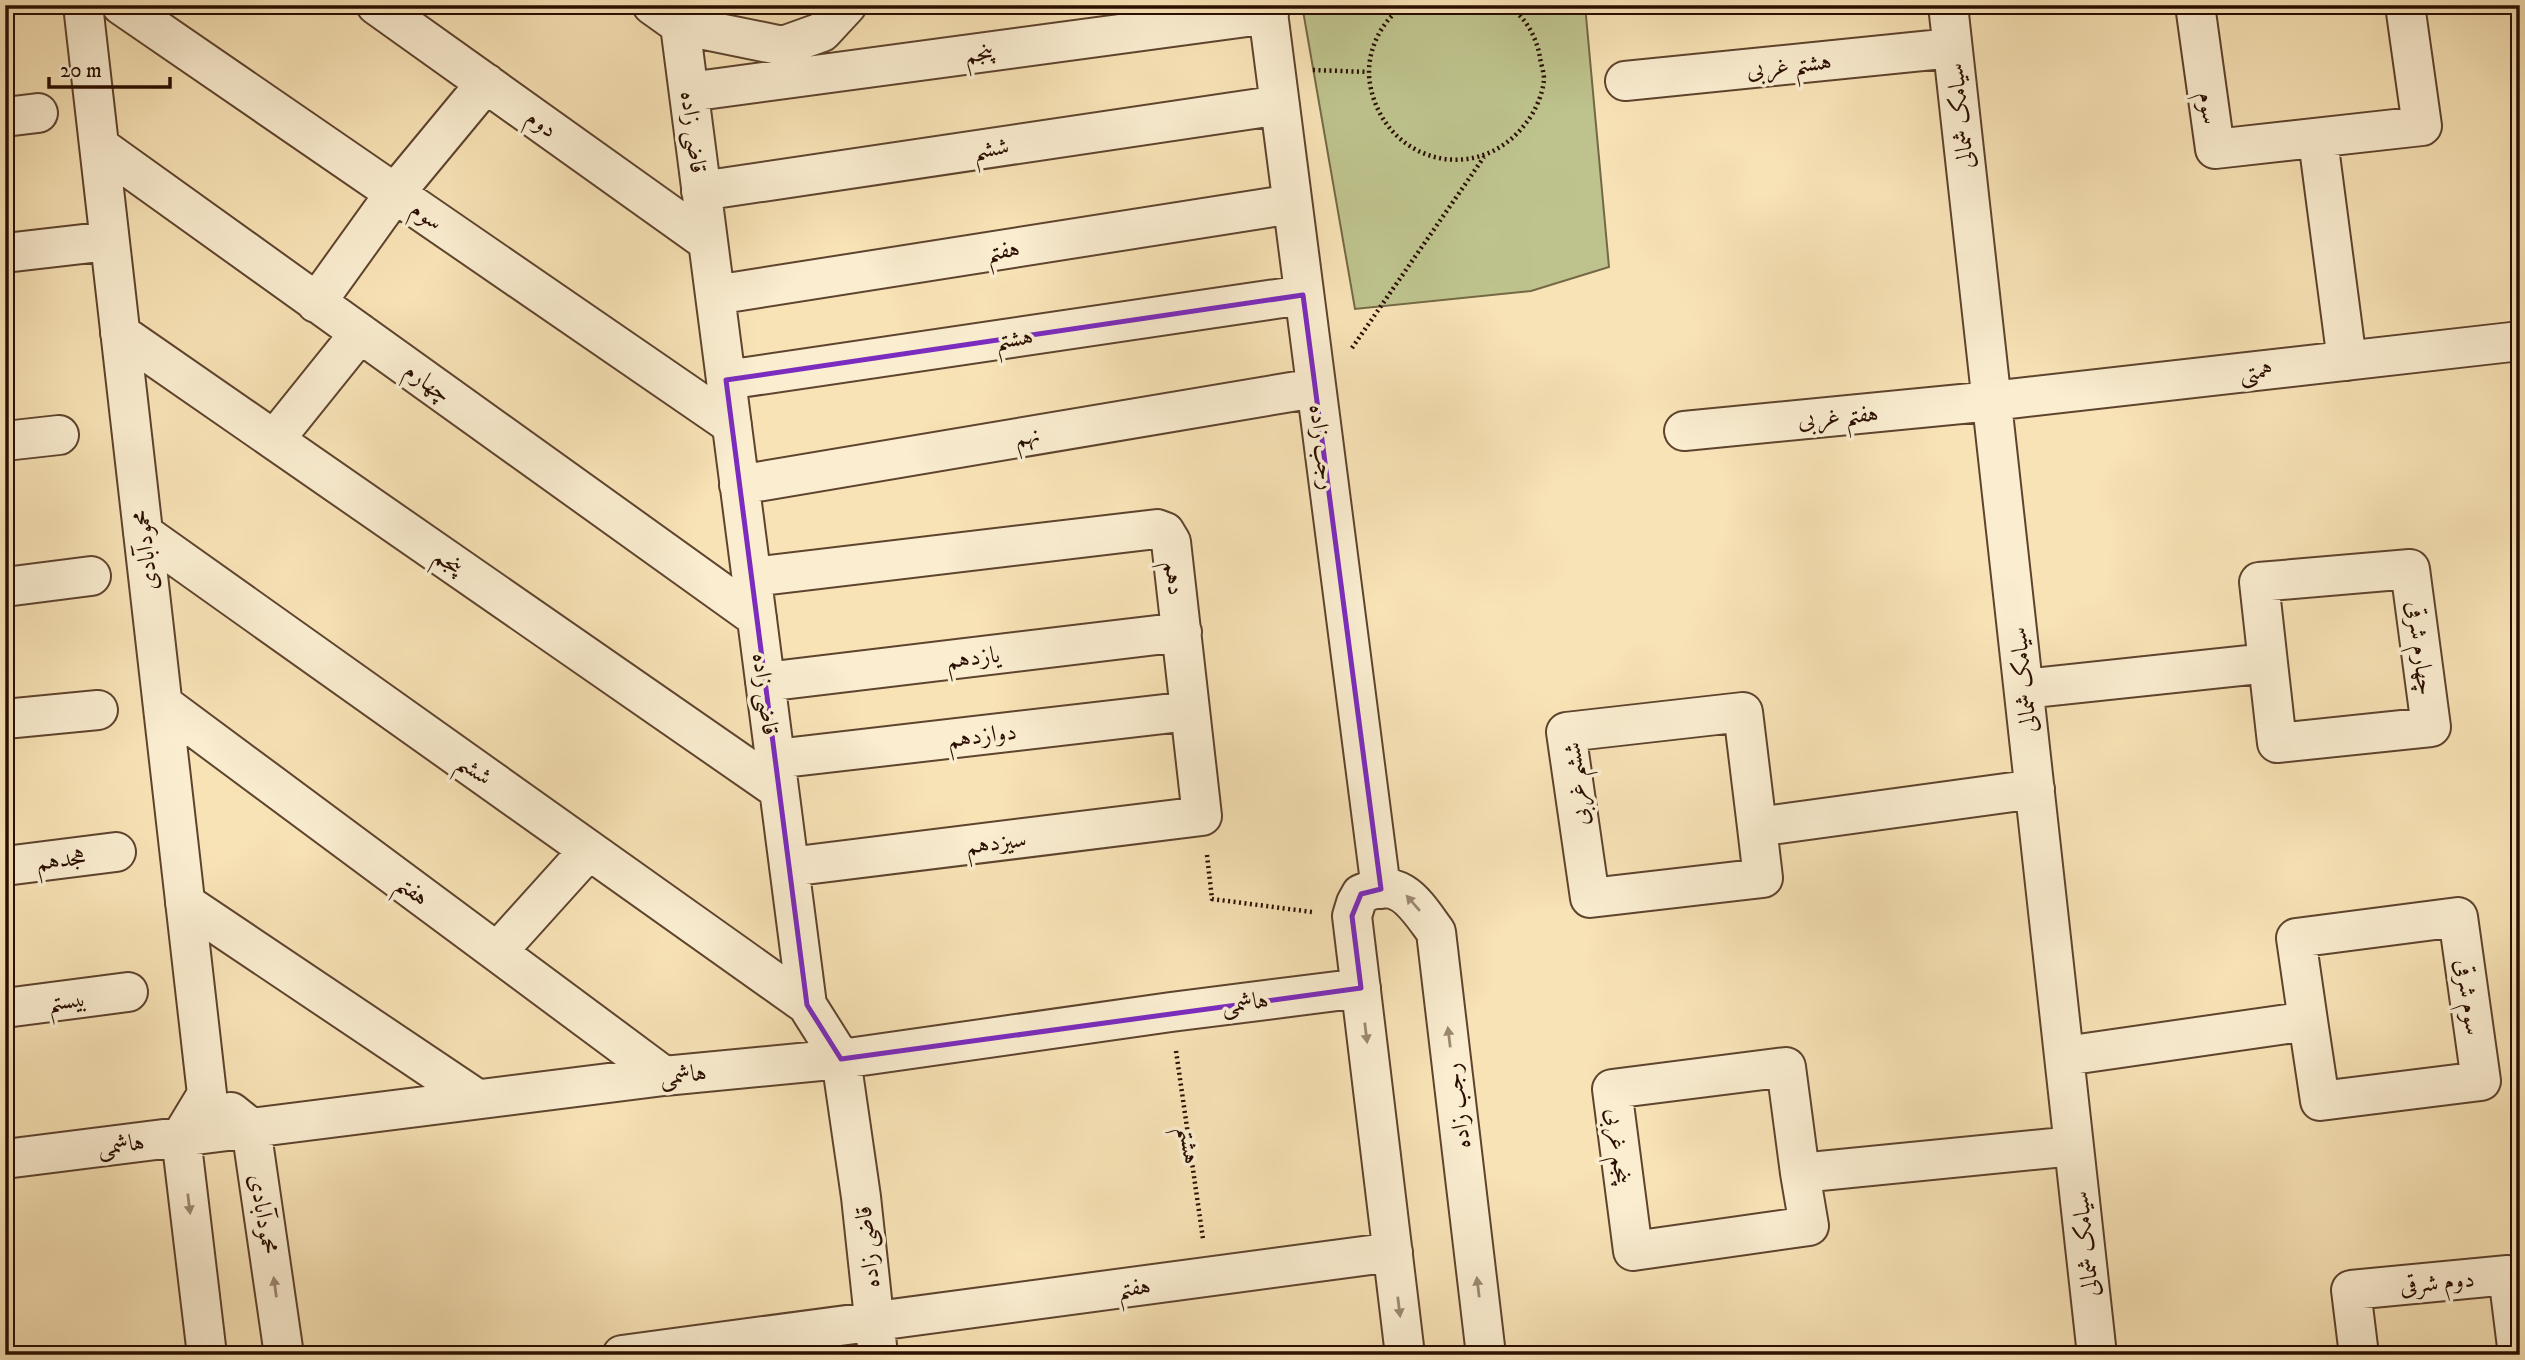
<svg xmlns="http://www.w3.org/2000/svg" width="2525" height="1360" font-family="'IM FELL DW Pica',Amiri,serif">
<rect width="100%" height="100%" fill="#f8e3b6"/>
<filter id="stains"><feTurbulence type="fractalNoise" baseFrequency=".00286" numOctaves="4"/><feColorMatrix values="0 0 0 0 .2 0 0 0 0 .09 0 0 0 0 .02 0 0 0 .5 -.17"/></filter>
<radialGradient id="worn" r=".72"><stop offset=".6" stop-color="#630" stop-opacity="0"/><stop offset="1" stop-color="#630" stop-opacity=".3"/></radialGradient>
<path fill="#bec38d" stroke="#746846" stroke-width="2" d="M1302,5H1585L1609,267L1531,291L1355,309Z"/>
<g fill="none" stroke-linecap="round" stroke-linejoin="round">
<defs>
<path id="minor" d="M83,5L207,1094L181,1137L207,1355
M121,5L732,425
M376,5L708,242
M652,5L680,25L783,46L822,32L847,5
M1267,5L1381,889
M1948,5L2097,1355
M2195,5L2215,149L2422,126L2405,5
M680,25L807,1005L841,1059L861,1197L878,1355
M1625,81L1952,48
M689,92L1269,14
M5,117L38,113
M2318,140L2347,361
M99,146L757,618
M701,191L1280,105
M5,253L109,241
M715,295L1292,204
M316,303L395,193L486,83
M120,333L779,790
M726,380L1303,295
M1684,431L1992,401L2520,341
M274,440L360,333
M5,441L59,435
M739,485L1315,388
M143,533L807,1005
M752,577L1157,529L1165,532L1171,542L1202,816L789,867
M5,587L91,576
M765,682L1182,632
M2024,689L2268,663L2259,582L2410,569L2431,727L2277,743L2268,663
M163,704L664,1076
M5,719L98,710
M775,759L1190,711
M1757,827L1763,878L1590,898L1566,732L1743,712L1757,827L2035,789
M5,866L116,852
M185,903L477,1099
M497,952L589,850
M5,1008L128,992
M2065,1056L2308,1021L2296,938L2458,917L2481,1081L2320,1101L2308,1021
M231,1112L251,1128L284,1355
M5,1159L664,1076L841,1059L1171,1012L1361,988
M1800,1173L1809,1226L1633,1251L1612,1089L1786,1067L1800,1173L2074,1146
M622,1355L1393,1252
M1405,1355L1352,916L1356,903L1361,894C1400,875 1416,905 1436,932L1486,1355
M2359,1355L2351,1290L2508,1275L2518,1355"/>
</defs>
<use href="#minor" stroke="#5e432e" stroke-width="42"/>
<path stroke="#2a0e00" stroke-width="4.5" stroke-dasharray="2 3.5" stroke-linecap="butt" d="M1404,5C1379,23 1365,55 1370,84C1384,163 1478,187 1526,123C1535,112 1543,94 1544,79C1544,72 1541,64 1540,58C1537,37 1525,17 1508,5
M1313,70L1368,72
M1352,348L1484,157
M1207,855L1212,899L1312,912
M1176,1051L1203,1239"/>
<use href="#minor" stroke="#faedd0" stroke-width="38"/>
</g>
<defs><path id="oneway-solid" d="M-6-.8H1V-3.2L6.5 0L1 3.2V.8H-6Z" transform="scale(1.75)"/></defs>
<g fill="#9c8972">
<use href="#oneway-solid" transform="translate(1413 903) rotate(-131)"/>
<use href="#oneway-solid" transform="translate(1366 1033) rotate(83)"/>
<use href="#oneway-solid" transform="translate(1449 1037) rotate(-97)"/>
<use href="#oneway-solid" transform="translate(189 1204) rotate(83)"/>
<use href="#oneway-solid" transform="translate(275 1287) rotate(-98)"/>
<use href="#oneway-solid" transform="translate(1478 1287) rotate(-97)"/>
<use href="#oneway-solid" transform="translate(1399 1307) rotate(83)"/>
</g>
<path fill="none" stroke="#7b2cbf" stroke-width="5" stroke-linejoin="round" d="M1303,295L1381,889L1361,894L1352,916L1361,988L841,1059L807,1005L726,380Z"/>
<g text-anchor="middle" stroke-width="7" stroke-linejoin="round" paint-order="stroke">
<g font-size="24" fill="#2a0e00" stroke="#faedd0">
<text transform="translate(979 53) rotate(-8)" y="8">پنجم</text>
<text transform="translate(1789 65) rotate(-6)" y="8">هشتم غربی</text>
<text transform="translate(2209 108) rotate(82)" y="8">سوم</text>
<text transform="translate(1960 116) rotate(-96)" y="8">سیامک شمالی</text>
<text transform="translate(542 123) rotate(35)" y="8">دوم</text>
<text transform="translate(694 132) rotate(83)" y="8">قاضی زاده</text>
<text transform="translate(991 148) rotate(-8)" y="8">ششم</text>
<text transform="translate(427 215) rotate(35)" y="8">سوم</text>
<text transform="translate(1003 250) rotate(-9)" y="8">هفتم</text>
<text transform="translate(1014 338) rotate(-8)" y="8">هشتم</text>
<text transform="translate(2256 371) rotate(-7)" y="8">همتی</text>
<text transform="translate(428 382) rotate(36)" y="8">چهارم</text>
<text transform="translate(1838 416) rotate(-5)" y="8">هفتم غربی</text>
<text transform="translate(1027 436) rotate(-10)" y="8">نهم</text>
<text transform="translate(1323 447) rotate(83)" y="8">رجب زاده</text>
<text transform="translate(145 550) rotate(-96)" y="8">محمودآبادی</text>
<text transform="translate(449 561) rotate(35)" y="8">پنجم</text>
<text transform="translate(1175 578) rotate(83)" y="8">دهم</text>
<text transform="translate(2421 648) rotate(83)" y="8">چهارم شرقی</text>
<text transform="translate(973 657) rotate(-7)" y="8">یازدهم</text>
<text transform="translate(2023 680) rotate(-96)" y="8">سیامک شمالی</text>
<text transform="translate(766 694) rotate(83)" y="8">قاضی زاده</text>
<text transform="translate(982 735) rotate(-7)" y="8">دوازدهم</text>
<text transform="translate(475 769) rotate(35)" y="8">ششم</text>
<text transform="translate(1576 784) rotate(-96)" y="8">ششم غربی</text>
<text transform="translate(996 842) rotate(-7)" y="8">سیزدهم</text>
<text transform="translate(61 859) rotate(-7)" y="8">هجدهم</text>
<text transform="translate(413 890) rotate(37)" y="8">هفتم</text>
<text transform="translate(2469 997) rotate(82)" y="8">سوم شرقی</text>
<text transform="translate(67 1000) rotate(-7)" y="8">بیستم</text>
<text transform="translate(1245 1002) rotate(-7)" y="8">هاشمی</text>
<text transform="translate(683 1074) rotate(-6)" y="8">هاشمی</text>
<text transform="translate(1457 1106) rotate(-97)" y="8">رجب زاده</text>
<text transform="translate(121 1144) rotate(-7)" y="8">هاشمی</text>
<text transform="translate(1190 1145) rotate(82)" y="8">هشتم</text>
<text transform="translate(1619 1146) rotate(83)" y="8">پنجم غربی</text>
<text transform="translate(264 1214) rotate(81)" y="8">محمودآبادی</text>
<text transform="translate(2085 1244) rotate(-96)" y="8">سیامک شمالی</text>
<text transform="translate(867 1247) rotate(-96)" y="8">قاضی زاده</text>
<text transform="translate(2437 1282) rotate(-6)" y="8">دوم شرقی</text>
<text transform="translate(1134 1287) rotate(-7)" y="8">هفتم</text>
</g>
</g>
<rect width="2525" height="1360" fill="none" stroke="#f8e3b6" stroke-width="28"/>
<rect x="7" y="7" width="2511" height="1346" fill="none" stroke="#2a0e00" stroke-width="3.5"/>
<rect x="14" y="14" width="2497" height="1332" fill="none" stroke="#2a0e00" stroke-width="2"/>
<path d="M49 77v10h121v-10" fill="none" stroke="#2a0e00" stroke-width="3.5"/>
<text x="60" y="77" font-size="21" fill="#2a0e00" stroke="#faedd0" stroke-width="5" paint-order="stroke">20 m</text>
<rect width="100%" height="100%" filter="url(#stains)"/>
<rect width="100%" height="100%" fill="url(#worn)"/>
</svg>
